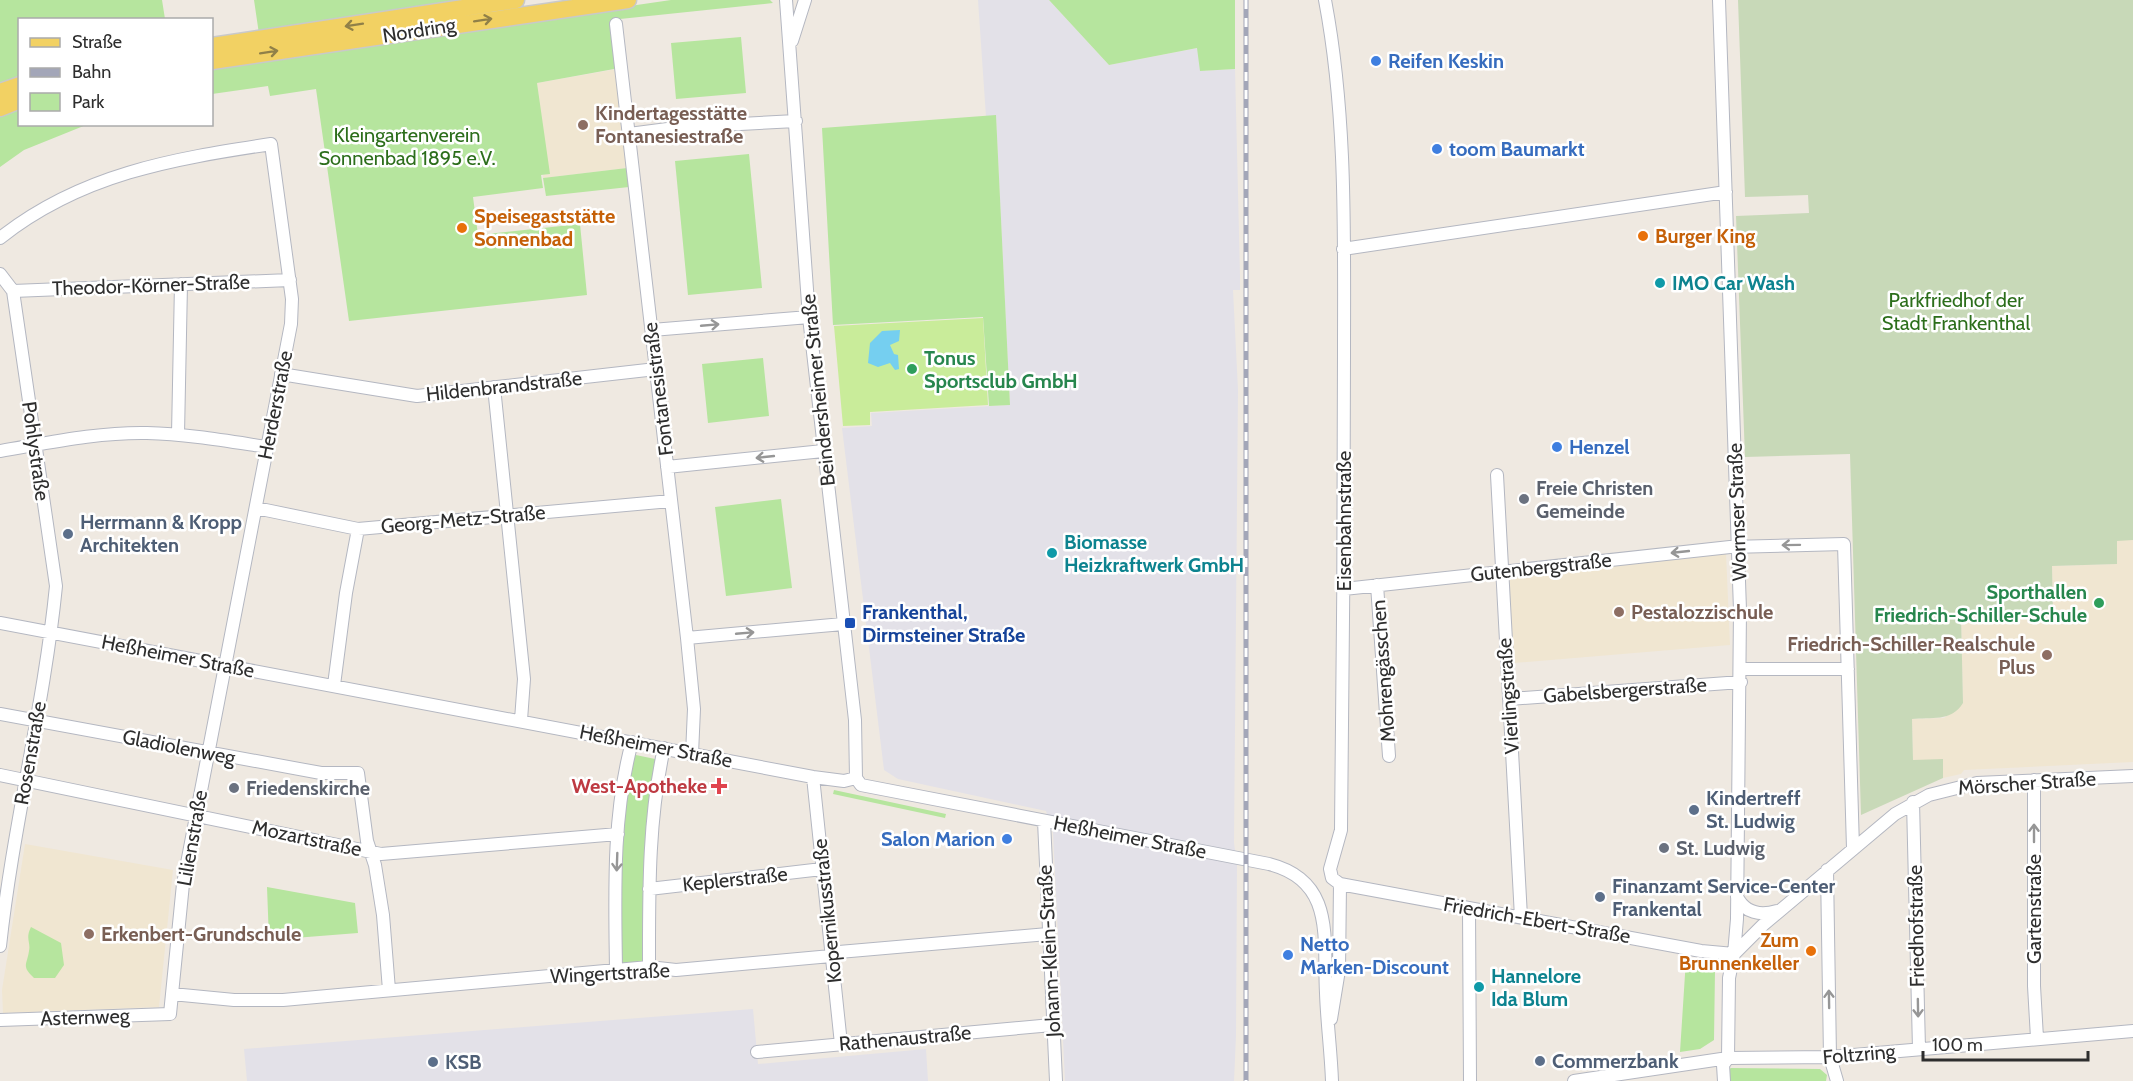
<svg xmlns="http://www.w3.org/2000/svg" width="2133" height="1081" font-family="Cabin,sans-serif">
<rect width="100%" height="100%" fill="#efe9e1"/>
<path fill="#e3e1e8" d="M978,0H1049L1109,65L1198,48L1201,71L1235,69L1240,275V290H1233L1238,390L1234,843L1237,865L1236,1036L1234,1081H1065L1053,833L1046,811L898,779L884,770L842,428L872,426L871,413L1010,405L996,116L986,117Z
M753,1009L758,1064L926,1049L928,1081H247L244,1049Z"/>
<path fill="#f0e6d1" d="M617,69L627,168L543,178V175L549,174L537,83Z
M2117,540H2133V762L1964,770L1961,774L1943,778L1942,760H1913L1912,719L1944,718L1963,703L1961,615L2053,612L2052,566L2117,564Z
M1726,553L1730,645L1514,663L1508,578Z
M25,844L173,870L159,1007L3,1013L2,990Z"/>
<path fill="#b6e59e" d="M0,0H162L165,19L20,20L19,78L0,86Z
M254,0H480L259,34Z
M671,0H770L773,3L620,19L625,67L537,83L550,174L541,175L543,188L473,197L478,235L580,224L587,295L349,321L316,89L270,96L268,86L212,94V67Z
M1049,0H1235V69L1200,71L1197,48L1109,65Z
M741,37L746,93L676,99L671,43Z
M19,106L20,124L86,125L24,150L0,167V115Z
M996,115L1010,405L989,406L983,317L833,325L822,128Z
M749,154L762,288L688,295L675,161Z
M627,168L629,187L546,196L543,178Z
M763,358L769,416L708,423L702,364Z
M781,499L792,588L726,596L715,507Z
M631,754L660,760L646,964L619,966L620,838Z
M834,790L946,814L945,818L833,794Z
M267,887L355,903L358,933L269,940Z
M31,927L61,943L64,965L55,978H34C21,966 27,965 29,951C31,942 25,939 31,927Z
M1686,959L1703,963L1715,971L1714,1040L1700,1049L1680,1052Z
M1731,1068L1820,1069L1827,1075L1826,1081H1728V1070Z"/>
<path fill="#c8d9b8" d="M1738,0H2133V540L2117,541V564L2052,566L2053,613L1961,615L1963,703C1952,722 1930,717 1912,719L1913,760L1943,759V778L1861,815L1850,454L1745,457L1736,216L1809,213L1808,195L1745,197Z"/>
<path fill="#c9ec9a" d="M983,318L988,405L870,412V425L843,426L834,326Z"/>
<path fill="#75cff0" d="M900,330L899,341L890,345L894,354L898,355L899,369L895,370L890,363L878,367L868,363L870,343L882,331Z"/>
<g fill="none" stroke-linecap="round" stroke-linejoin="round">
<defs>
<path id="minor" d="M786,0L809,317L855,720L856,778
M1325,0C1347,116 1344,236 1344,354C1344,513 1343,671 1341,830L1330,869L1332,878L1340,884L1701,951L1734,954
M1719,0L1740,610L1737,919L1734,954L1729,978L1728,1058L1723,1065L1724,1081
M616,24L687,638L694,709L692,754
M792,41L805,0
M629,134L683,127L796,121
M0,238C81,174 172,159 271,144L292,299L291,324L183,884L170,1014L0,1020
M1343,249L1726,192
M0,274L13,291L56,586C44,707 13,825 0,946
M13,291L290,280
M652,330L809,317
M281,374L417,396L656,369
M494,387L524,679L521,720
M178,434L181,284
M0,451C48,443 98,432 147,433C187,434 227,441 267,447
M667,467L823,451
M1497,475L1521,917
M256,508L358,529L671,501
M1377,585L1389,756
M1344,589L1730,547L1844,544L1853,848
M0,623L813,777L844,781L856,778
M687,638L843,624
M1741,669H1848
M334,685L346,593L358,529
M1509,699L1741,682
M0,714L321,773H358L367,841L375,865L383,915L389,990
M0,775L381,854L618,834
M813,777L841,1044
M856,778L861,785L1269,864C1336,881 1323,939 1326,993C1327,1023 1331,1052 1332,1081
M2034,780V986L2037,1038
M1913,802L1919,1049
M1044,821L1056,1081
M1827,870L1830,1057L1837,1081
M649,889L822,869
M1737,897C1745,913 1760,916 1777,911
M1469,908L1470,1081
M1734,954L1763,925L1895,814L1929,795L1977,783L2133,776
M649,967C649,894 648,820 664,748
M616,970C615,894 612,816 632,742
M172,994L234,1000H283L649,967L676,970L831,956L839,952L1048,934
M1331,1019L1339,970L1340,884
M757,1052L1052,1025
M1574,1081L1728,1058L1830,1057L2133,1031"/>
<path id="major" d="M212,46L516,0
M212,61L628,0
M0,92L20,85
M0,108L20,100"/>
</defs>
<use href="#minor" stroke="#b4b7c1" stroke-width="14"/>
<use href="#major" stroke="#c9c9c9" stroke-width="19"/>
<use href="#minor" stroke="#fff" stroke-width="12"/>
<use href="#major" stroke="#f2d163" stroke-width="16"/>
<defs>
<path id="rail" d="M1246,0V1081"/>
</defs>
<use href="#rail" stroke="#a3a6b8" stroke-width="5"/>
<use href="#rail" stroke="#fff" stroke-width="3" stroke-dasharray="9" stroke-linecap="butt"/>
</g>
<defs><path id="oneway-shaft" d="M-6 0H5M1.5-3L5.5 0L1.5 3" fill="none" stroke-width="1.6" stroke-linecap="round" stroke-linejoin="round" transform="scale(1.5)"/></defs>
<g stroke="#908048">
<use href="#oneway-shaft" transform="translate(483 20) rotate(-9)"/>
<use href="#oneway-shaft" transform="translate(354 25) rotate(171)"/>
<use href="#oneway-shaft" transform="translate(269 52) rotate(-9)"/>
</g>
<g stroke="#969696">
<use href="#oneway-shaft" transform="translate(710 325) rotate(-5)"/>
<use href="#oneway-shaft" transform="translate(765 457) rotate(174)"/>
<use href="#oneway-shaft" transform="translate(1791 545) rotate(179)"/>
<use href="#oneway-shaft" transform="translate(1680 552) rotate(174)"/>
<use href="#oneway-shaft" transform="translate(745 633) rotate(-5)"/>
<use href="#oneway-shaft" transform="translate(2034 833) rotate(-90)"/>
<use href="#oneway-shaft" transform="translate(617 862) rotate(92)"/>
<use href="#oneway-shaft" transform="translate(1829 999) rotate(-91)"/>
<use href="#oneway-shaft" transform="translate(1918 1008) rotate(89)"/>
</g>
<g fill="#3f7fe0" stroke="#fff" stroke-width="2">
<circle cx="1376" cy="61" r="6"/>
<circle cx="1437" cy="149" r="6"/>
<circle cx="1557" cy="447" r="6"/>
<circle cx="1007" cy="839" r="6"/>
<circle cx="1288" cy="955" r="6"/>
</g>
<g fill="#8d6e63" stroke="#fff" stroke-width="2">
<circle cx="583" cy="125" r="6"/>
<circle cx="1619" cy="612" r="6"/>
<circle cx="2047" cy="655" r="6"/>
<circle cx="89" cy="934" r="6"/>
</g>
<g fill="#e8710a" stroke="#fff" stroke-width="2">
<circle cx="462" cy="228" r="6"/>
<circle cx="1643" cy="236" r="6"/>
<circle cx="1811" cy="951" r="6"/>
</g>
<g fill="#0f9aa8" stroke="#fff" stroke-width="2">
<circle cx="1660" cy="283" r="6"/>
<circle cx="1052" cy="553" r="6"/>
<circle cx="1479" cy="987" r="6"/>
</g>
<g fill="#2e9e5b" stroke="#fff" stroke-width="2">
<circle cx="912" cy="369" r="6"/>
<circle cx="2099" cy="603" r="6"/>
</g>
<g fill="#6b7280" stroke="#fff" stroke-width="2">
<circle cx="1524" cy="499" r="6"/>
<circle cx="234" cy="788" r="6"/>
<circle cx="1664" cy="848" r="6"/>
</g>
<g fill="#5c6f8a" stroke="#fff" stroke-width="2">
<circle cx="68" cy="534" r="6"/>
<circle cx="1694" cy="810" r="6"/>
<circle cx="1600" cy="897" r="6"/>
<circle cx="1540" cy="1061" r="6"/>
<circle cx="433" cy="1062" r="6"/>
</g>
<rect fill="#1a4fb4" stroke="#fff" stroke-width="2" x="844" y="617" width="12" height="12" rx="3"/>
<path fill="#e0444e" stroke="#fff" stroke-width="2" d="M716 777h6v6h6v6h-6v6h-6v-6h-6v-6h6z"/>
<g text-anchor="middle" stroke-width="5" stroke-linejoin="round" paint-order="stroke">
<g font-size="20" fill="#2e2e2e" stroke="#fff">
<text transform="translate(419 30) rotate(-9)" y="7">Nordring</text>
<text transform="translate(151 285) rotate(-2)" y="7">Theodor-Körner-Straße</text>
<text transform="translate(504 386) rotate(-6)" y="7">Hildenbrandstraße</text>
<text transform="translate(658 389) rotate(-97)" y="7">Fontanesistraße</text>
<text transform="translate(818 390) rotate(-96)" y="7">Beindersheimer Straße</text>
<text transform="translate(275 405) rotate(-79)" y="7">Herderstraße</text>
<text transform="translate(36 451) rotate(82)" y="7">Pohlystraße</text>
<text transform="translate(1737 512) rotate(-92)" y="7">Wormser Straße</text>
<text transform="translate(463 519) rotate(-5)" y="7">Georg-Metz-Straße</text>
<text transform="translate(1344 521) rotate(-90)" y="7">Eisenbahnstraße</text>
<text transform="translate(1541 567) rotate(-6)" y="7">Gutenbergstraße</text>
<text transform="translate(178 656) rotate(11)" y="7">Heßheimer Straße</text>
<text transform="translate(1383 671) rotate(-94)" y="7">Mohrengässchen</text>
<text transform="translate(1625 690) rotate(-4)" y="7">Gabelsbergerstraße</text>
<text transform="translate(1508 696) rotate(-94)" y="7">Vierlingstraße</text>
<text transform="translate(656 746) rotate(11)" y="7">Heßheimer Straße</text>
<text transform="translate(179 747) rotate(11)" y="7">Gladiolenweg</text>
<text transform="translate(30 753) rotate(-80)" y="7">Rosenstraße</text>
<text transform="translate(2027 783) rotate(-4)" y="7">Mörscher Straße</text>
<text transform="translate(1130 837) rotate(11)" y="7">Heßheimer Straße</text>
<text transform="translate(192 838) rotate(-80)" y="7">Lilienstraße</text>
<text transform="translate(307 838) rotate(12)" y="7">Mozartstraße</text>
<text transform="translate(735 879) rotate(-6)" y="7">Keplerstraße</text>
<text transform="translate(2034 909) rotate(-90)" y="7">Gartenstraße</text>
<text transform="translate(827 911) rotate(-96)" y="7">Kopernikusstraße</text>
<text transform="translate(1537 920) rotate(10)" y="7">Friedrich-Ebert-Straße</text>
<text transform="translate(1916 926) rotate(-91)" y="7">Friedhofstraße</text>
<text transform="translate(1049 951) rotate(-93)" y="7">Johann-Klein-Straße</text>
<text transform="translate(610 973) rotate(-3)" y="7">Wingertstraße</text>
<text transform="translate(85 1017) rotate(-2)" y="7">Asternweg</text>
<text transform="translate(905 1038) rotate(-5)" y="7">Rathenaustraße</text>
<text transform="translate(1859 1054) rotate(-5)" y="7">Foltzring</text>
</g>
<g font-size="20" font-weight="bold" fill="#366cbe" stroke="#fff" text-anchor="start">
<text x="1388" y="68">Reifen Keskin</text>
<text x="1449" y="156">toom Baumarkt</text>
<text x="1569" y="454">Henzel</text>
<text x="995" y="846" text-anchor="end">Salon Marion</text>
<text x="1300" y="951">Netto<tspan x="1300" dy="23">Marken-Discount</tspan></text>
</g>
<g font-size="20" font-weight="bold" fill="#785e54" stroke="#fff" text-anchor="start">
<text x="595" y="120">Kindertagesstätte<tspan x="595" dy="23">Fontanesiestraße</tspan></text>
<text x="1631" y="619">Pestalozzischule</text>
<text x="2035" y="651" text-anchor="end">Friedrich-Schiller-Realschule<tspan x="2035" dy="23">Plus</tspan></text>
<text x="101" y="941">Erkenbert-Grundschule</text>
</g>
<g font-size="20" fill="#2c6e1b" stroke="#fff">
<text x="407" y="142">Kleingartenverein<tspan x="407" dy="23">Sonnenbad 1895 e.V.</tspan></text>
<text x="1956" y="307">Parkfriedhof der<tspan x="1956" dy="23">Stadt Frankenthal</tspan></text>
</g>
<g font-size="20" font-weight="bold" fill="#c56008" stroke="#fff" text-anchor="start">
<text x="474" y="223">Speisegaststätte<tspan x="474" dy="23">Sonnenbad</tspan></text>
<text x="1655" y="243">Burger King</text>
<text x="1799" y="947" text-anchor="end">Zum<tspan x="1799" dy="23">Brunnenkeller</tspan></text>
</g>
<g font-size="20" font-weight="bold" fill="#0d838f" stroke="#fff" text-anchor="start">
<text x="1672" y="290">IMO Car Wash</text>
<text x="1064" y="549">Biomasse<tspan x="1064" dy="23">Heizkraftwerk GmbH</tspan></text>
<text x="1491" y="983">Hannelore<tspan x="1491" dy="23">Ida Blum</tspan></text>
</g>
<g font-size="20" font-weight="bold" fill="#27864d" stroke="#fff" text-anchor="start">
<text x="924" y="365">Tonus<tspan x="924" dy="23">Sportsclub GmbH</tspan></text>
<text x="2087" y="599" text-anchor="end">Sporthallen<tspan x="2087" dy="23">Friedrich-Schiller-Schule</tspan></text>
</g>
<g font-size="20" font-weight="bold" fill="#5b616d" stroke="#fff" text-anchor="start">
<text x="1536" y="495">Freie Christen<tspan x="1536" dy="23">Gemeinde</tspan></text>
<text x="246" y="795">Friedenskirche</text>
<text x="1676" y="855">St. Ludwig</text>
</g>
<g font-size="20" font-weight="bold" fill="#4e5e75" stroke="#fff" text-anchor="start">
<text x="80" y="529">Herrmann &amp; Kropp<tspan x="80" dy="23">Architekten</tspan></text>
<text x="1706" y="805">Kindertreff<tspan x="1706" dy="23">St. Ludwig</tspan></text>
<text x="1612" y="893">Finanzamt Service-Center<tspan x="1612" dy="23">Frankental</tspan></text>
<text x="1552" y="1068">Commerzbank</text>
<text x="445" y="1069">KSB</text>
</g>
<g font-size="20" font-weight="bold" fill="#164399" stroke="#fff" text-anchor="start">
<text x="862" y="619">Frankenthal,<tspan x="862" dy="23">Dirmsteiner Straße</tspan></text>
</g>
<g font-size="20" font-weight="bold" fill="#be3a42" stroke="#fff" text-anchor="end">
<text x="707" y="793">West-Apotheke</text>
</g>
</g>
<rect x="18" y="18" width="195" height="108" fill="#ffffff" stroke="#ababab" stroke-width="1.5"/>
<rect x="30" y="38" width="30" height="9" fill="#f2d163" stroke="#ababab" stroke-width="1.5"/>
<text x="72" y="48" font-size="18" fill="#2e2e2e">Straße</text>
<rect x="30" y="68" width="30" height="9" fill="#a3a6b8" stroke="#ababab" stroke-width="1.5"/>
<text x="72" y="78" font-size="18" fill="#2e2e2e">Bahn</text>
<rect x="30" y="93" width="30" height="18" fill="#b6e59e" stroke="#ababab" stroke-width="1.5"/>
<text x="72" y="108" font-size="18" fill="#2e2e2e">Park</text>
<path d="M1923 1051v9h165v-9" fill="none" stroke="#2e2e2e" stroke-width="3"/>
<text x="1932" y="1051" font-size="18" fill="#2e2e2e" stroke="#ffffff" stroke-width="4.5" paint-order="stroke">100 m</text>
</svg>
